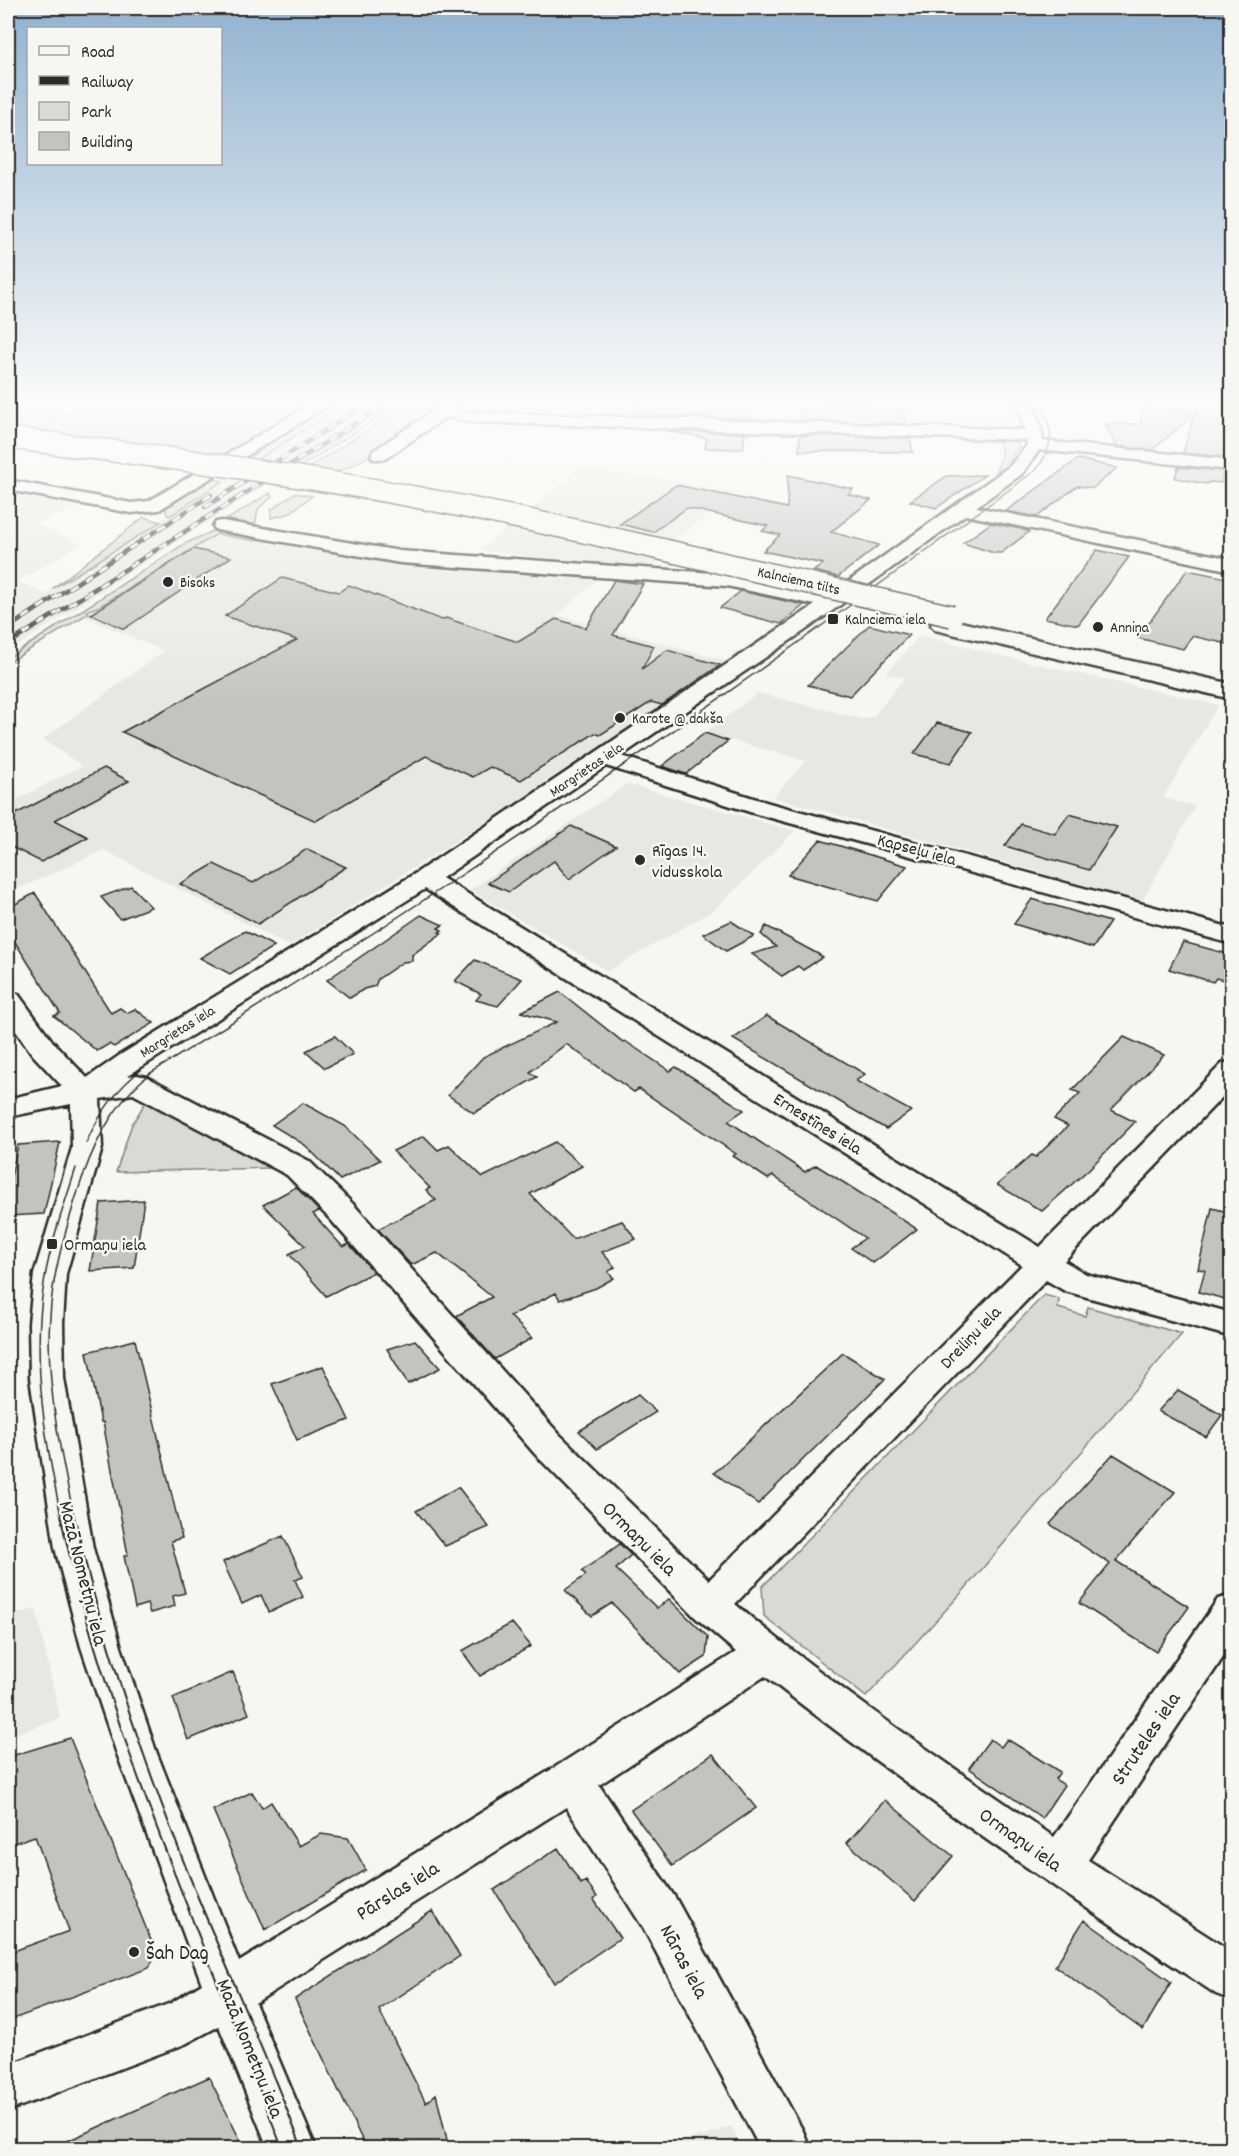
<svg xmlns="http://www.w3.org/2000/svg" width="1239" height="2156" font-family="Dekko,sans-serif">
<rect width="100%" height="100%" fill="#f6f6f2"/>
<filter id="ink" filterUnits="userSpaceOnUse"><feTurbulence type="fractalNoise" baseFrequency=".0167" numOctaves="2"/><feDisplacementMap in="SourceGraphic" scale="12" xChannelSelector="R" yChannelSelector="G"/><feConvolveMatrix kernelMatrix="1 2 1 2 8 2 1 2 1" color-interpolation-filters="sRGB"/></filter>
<g filter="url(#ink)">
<path fill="#e7e7e3" d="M344,405H389L8,652V494L80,506L36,524L81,544L18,581L45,594Z
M568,405H937L938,410L1015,412L1019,426L1016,428L590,416L560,411Z
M576,468L675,481L738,493L667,545L653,569L581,563L480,550L566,481Z
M217,534L385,561L601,576L558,615L730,662L660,712L289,946L104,850L20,888L8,891V804L82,766L43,739L164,651L83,616Z
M920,635L1006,657L1218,705L1163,798L1195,806L1142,901L773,797L806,761L705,733L758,693L862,719L874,716L904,678L886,673Z
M627,784L795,831L714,910L608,971L470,890Z
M36,1609L60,1719L8,1736V1616Z
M731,2126L743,2148H665L701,2135L702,2137Z"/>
<path fill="#d9d9d5" stroke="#828280" stroke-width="1.5" d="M120,405H224L228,408L244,405H309L222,458L8,432V416L43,410L49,417Z
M330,405H344L249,465L239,463L271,441Z
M406,405L421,406L419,409L429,410L432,408L439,409C417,425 350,474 325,474C319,474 312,471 306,469Z
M388,406L395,407L294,471L286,470Z
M999,439L1016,440L1019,445L1011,459L995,473L1002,456Z
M208,478L223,481L170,516L167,515L165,508Z
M270,493L272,497L258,509L255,527L223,522Z
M295,493L312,496L288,514L271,518V510Z
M144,517L161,522L52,589Z
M215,530L260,537L255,541L217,534L100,606L86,611L89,613L8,663V658L184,544Z
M147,1100L269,1168L116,1172L132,1124Z
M1044,1295L1059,1299L1058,1308L1085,1316L1088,1307L1182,1334L965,1589L866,1697L764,1616L762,1587Z"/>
<path fill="#c3c3c0" stroke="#2b2b2b" stroke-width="1.5" d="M635,405H749L747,419L632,415Z
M801,405H901L906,424L800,420Z
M1197,405H1224L1227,451L1225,457L1183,453L1194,415L1152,450L1117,446L1105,424H1141L1142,407L1197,413Z
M667,431L745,433L743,449L705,448L707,438Z
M800,435L910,438L913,452L799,451Z
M1078,459L1117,468L1093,488L1077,486L1037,517L1006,511Z
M1178,467L1223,471L1222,483L1210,482L1206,484L1175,478Z
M788,475L853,489L848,494L871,500L831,532L879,545L838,577L814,571L823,564L763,551L780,535L762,531L768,526L687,508L653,532L620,524L676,485L787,508Z
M985,475L936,508L910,501L947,476Z
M991,523L1021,529L1029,532L1001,553H994L963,543Z
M193,549L231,557L124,629L91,614Z
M1097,550L1129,557L1078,625L1045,618Z
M1187,570L1232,579V645L1192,636L1183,649L1138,638Z
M282,578L339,592L349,585L442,620L446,618L518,642L556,619L586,628L614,580L643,584L613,635L654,646L642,669L667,650L720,665L662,705L651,702L600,735L595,733L521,780L490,767L473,777L426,756L316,821L122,732L297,640L225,616Z
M741,591L804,605L781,624L720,608Z
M869,625L909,635L850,696L808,685Z
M937,723L972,732L951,763L914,754Z
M705,733L728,741L686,774L662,766Z
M104,768L129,781L55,820L88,837L41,862L8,845V818Z
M1069,814L1117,827L1089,870L1005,846L1021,824L1055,834Z
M571,826L616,846L569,879L554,861L509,892L488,883Z
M820,840L907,866L878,901L788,875Z
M307,849L346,867L258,924L180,884L214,864L253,883Z
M131,886L151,907L120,919L101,897Z
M35,893L111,1013L120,1008L127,1013L135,1009L154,1023L114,1047L109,1044L97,1051L54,1016L60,1013L8,931V908Z
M1032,899L1110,922L1093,948L1014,924Z
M421,915L443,925L438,928L442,930L439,932L442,933L412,955V961L403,962L378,979L375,986L364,989L350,998L327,980Z
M731,921L754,936L726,951L703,934Z
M766,926L818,954L823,957L803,970L798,966L782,976L752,954L776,947L761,934Z
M245,931L274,946L230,974L200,958Z
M1183,942L1232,955V982L1216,978L1213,982L1169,969Z
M475,960L522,979L498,1006L476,1000L481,994L455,981Z
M560,992L623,1042L625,1041L670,1071L676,1067L744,1110L728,1121L805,1172L816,1165L917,1229L873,1263L851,1248L865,1238L773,1176L768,1179L733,1156L736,1154L639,1089L634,1092L566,1044L530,1072L537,1077L474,1113L448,1095L483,1057L557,1022L521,1012Z
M767,1016L865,1074L856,1081L911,1111L886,1129L733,1039Z
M335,1036L353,1054L325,1068L306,1051Z
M1124,1037L1164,1055L1111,1110L1135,1122L1089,1169L1042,1211L997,1185L1032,1155L1036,1157L1068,1126L1054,1119L1080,1093L1072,1090Z
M303,1103L345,1126L380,1160L340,1180L305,1145L272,1125Z
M424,1136L438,1150L449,1145L483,1177L555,1142L582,1166L530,1194L573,1239L622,1221L636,1239L602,1252L615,1267L608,1272L614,1278L596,1288L560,1300L556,1293L510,1316L532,1338L495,1359L456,1316L492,1297L437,1253L411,1265L378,1229L436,1200L426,1190L430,1188L393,1151Z
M60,1142L44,1214L8,1216V1190L18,1145Z
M296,1187L319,1211L313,1214L343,1247L349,1244L374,1272L326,1296L289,1254L305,1246L263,1205Z
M144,1200L134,1268L90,1271L101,1203Z
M1212,1208L1232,1213V1301L1199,1292L1205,1270L1198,1269Z
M135,1340L182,1538L171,1541L185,1593L173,1596L175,1606L150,1613L147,1604L135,1608L124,1556L128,1555L103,1422H101L87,1352Z
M415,1340L440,1368L408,1384L387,1349Z
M843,1353L885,1379L758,1504L714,1473Z
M323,1366L349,1420L297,1440L272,1384Z
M1178,1390L1222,1415L1206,1437L1158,1411Z
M638,1395L656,1412L597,1449L579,1431Z
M1113,1454L1175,1492L1116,1561L1189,1607L1156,1652L1079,1603L1110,1564L1050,1524Z
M458,1487L489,1527L445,1546L416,1511Z
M283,1536L303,1577L295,1580L303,1597L269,1612L261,1595L242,1604L223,1562Z
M620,1544L631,1555L616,1569L657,1608L669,1599L708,1637L706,1657L680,1674L612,1603L592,1616L565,1590L586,1575L582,1571Z
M512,1623L531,1646L480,1676L462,1651Z
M233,1672L249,1714L188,1740L173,1698Z
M70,1738L156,1953L149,1968L8,2021V1953L69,1931L35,1836L8,1845V1757Z
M990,1739L1001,1747L1007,1739L1060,1772L1055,1779L1064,1785L1042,1818L969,1768Z
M713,1754L756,1808L672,1866L631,1810Z
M252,1792L262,1808L271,1802L299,1846L321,1834L348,1838L366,1870L265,1930L213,1810Z
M885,1800L953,1856L915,1901L847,1843Z
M558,1848L581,1884L586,1881L597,1897L594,1900L620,1938L554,1983L494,1890Z
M432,1911L460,1956L379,2010L426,2103L436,2094L449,2148H366L295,1999Z
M1084,1920L1171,1982L1143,2030L1055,1966Z
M209,2077L244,2148H52Z"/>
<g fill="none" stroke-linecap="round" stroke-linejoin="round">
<defs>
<path id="minor" d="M309,405H329L159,510L131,513L8,490V480L131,503L149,501Z
M442,405H461L457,410L471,412L1025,430L1017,405H1033L1041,428L1043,441L1232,460V470L1039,450L1022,474L976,507L1232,559V571L965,515L807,629L621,756L769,803L1232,928V944L753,813L606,766L442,878L1040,1247L1222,1064L1232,1061V1087L1064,1261L1086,1274L1232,1313V1337L1065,1291L1046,1280L735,1604C836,1689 945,1762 1054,1837L1218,1599L1232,1595V1644L1088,1860L1232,1952V2000L1216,1994C1062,1893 910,1790 765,1676L599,1785L676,1899L803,2131L810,2148H760L644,1929L566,1807L255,2003L316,2148H268L219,2026L185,2044L8,2111V2065L171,2003L202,1984L116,1751L81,1647L55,1548L30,1378L29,1323L34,1274L72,1148L71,1104L8,1117V1099L62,1086L33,1055L8,1020V992L18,994L53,1042L87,1078L120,1055L416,873L815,605L727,586L400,563L222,531L216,530L213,526L216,522L222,521L400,551L727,574L828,596L1010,466L1027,445L1026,440L471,422L446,417L385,459H373L371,455L373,451ZM425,889L1022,1265L709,1580L559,1434L353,1204L309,1161L147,1077L137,1075L127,1076ZM133,1094L287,1175L331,1220L535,1454L695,1617L736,1652L557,1766L239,1962L156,1751L121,1647L93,1548L64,1378L63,1323L66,1274L102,1148L100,1099Z"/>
<path id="primary" d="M943,618L1232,684V699L935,630L931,625L935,620Z"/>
</defs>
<use href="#minor" stroke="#2b2b2b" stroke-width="5"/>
<use href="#primary" stroke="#2b2b2b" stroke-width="5"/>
<use href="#minor" fill="#f6f6f2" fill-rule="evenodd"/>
<use href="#primary" fill="#f6f6f2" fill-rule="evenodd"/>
<path stroke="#2b2b2b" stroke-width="1.5" d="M86,1143C99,1114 115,1090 141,1070
M63,1525C46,1447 31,1362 44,1283C50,1244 64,1206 76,1168
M76,1525C62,1462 45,1381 50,1317C52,1276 64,1236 76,1197C91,1149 110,1107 149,1074C248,1012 348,951 445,886C646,753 842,613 1036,470C1055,445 1053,433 1042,405"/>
<path stroke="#2b2b2b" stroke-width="2" d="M62,1523C111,1740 204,1941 282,2148
M76,1523C105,1652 149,1777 199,1900C233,1983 270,2064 302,2148"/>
<defs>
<path id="rail" d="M205,507L365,405
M8,628L211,495
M8,644L384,405"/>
</defs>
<use href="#rail" stroke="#2b2b2b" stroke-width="4.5"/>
<use href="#rail" stroke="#f6f6f2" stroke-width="3" stroke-dasharray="9" stroke-linecap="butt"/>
<defs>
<path id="primary-bridge" d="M8,438C142,454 277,471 410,496C591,531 772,575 952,616"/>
</defs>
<use href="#primary-bridge" stroke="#2b2b2b" stroke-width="24" stroke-linecap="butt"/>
<use href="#primary-bridge" stroke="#f6f6f2" stroke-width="21"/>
</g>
</g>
<linearGradient id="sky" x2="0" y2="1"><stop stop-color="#91b2d0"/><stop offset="0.57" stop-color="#fbfbf9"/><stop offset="1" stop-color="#fbfbf9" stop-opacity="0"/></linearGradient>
<rect width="1239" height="707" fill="url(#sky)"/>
<g fill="#2b2b2b" stroke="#f6f6f2" stroke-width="2">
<circle cx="168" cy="582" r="6"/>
<rect x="827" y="613" width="12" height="12" rx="3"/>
<circle cx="1098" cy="627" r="6"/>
<circle cx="620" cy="718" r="6"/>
<circle cx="640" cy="860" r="6"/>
<rect x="46" y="1238" width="12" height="12" rx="3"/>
<circle cx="134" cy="1952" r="6"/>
</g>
<g text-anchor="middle" stroke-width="5" stroke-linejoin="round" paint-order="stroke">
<g font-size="15" fill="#2b2b2b" stroke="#f6f6f2">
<text transform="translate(799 580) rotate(13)" y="5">Kalnciema tilts</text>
<text transform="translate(586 769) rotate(-34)" y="5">Margrietas iela</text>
<text transform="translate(177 1031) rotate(-32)" y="5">Margrietas iela</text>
</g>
<g font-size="15" fill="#2b2b2b" stroke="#f6f6f2" text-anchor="start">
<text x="180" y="587">Bisoks</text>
<text x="845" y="624">Kalnciema iela</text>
<text x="1110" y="632">Anniņa</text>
<text x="632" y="723">Karote @ dakša</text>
</g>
<g font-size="18" fill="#2b2b2b" stroke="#f6f6f2">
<text transform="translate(917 849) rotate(15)" y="6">Kapseļu iela</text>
<text transform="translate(818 1123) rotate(32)" y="6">Ernestīnes iela</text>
<text transform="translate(970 1337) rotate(-46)" y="6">Dreiliņu iela</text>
</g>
<g font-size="18" fill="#2b2b2b" stroke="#f6f6f2" text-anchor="start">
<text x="652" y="856">Rīgas 14.<tspan x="652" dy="21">vidusskola</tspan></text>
<text x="64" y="1250">Ormaņu iela</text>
</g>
<g font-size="21" fill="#2b2b2b" stroke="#f6f6f2">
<text transform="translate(640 1538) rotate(45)" y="7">Ormaņu iela</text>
<text transform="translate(84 1573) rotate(76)" y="7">Mazā Nometņu iela</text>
<text transform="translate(1145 1738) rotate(-56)" y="7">Struteles iela</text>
<text transform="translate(1021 1839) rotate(35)" y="7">Ormaņu iela</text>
<text transform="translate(397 1890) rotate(-32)" y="7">Pārslas iela</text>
<text transform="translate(685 1961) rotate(62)" y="7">Nāras iela</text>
<text transform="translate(251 2048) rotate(68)" y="7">Mazā Nometņu iela</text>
</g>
<g font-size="21" fill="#2b2b2b" stroke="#f6f6f2" text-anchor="start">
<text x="146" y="1959">Šah Dag</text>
</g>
</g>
<rect width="1239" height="2156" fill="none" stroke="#f6f6f2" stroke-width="30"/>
<rect x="15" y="15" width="1209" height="2126" fill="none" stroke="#2b2b2b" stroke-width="2" filter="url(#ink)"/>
<rect x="27" y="27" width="195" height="138" fill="#f6f6f2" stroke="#a5a5a2" stroke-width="1.5"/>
<rect x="39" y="46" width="30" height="9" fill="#f6f6f2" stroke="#a5a5a2" stroke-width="1.5"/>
<text x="81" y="57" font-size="18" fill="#2b2b2b">Road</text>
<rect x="39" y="76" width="30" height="9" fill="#2b2b2b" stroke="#a5a5a2" stroke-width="1.5"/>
<text x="81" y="87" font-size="18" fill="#2b2b2b">Railway</text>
<rect x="39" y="102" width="30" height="18" fill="#d9d9d5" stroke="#a5a5a2" stroke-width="1.5"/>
<text x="81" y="117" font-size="18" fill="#2b2b2b">Park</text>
<rect x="39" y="132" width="30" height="18" fill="#c3c3c0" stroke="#a5a5a2" stroke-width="1.5"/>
<text x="81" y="147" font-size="18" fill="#2b2b2b">Building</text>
</svg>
